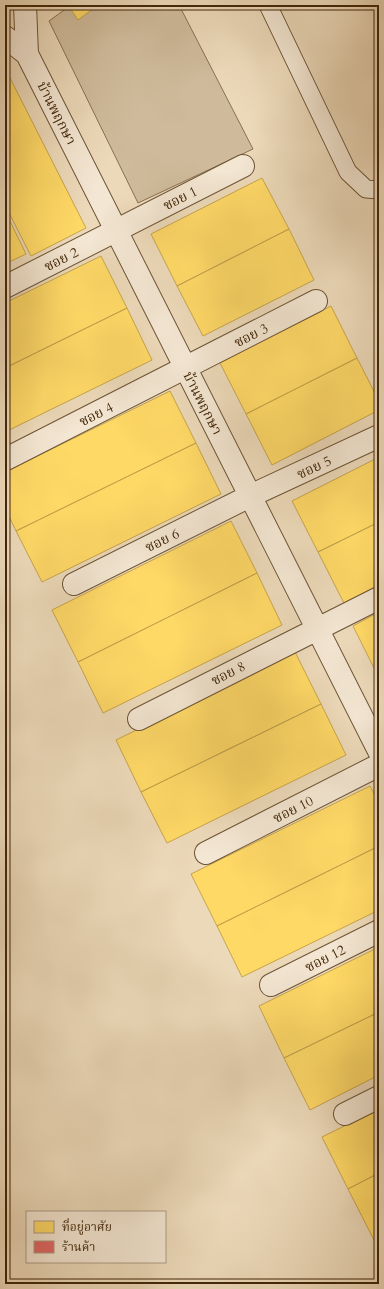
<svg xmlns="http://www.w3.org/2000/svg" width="384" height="1289" font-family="Cardo,'Noto Serif Thai',serif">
<rect width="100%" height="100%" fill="#ecd9b9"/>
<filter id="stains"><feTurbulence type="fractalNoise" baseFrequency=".005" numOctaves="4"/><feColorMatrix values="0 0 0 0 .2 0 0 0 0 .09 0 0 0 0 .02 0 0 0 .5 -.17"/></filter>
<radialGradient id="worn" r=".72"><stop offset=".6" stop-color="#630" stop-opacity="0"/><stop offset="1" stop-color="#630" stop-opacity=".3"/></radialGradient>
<path fill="#cfbb9b" stroke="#887152" d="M71,5H179L253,149L138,203L49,21Z"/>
<path fill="#ffd966" stroke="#c6a44a" d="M68,5H98L78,20Z
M8,74L86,228L31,256L5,205V76Z
M262,178L289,229L177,286L151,234Z
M5,211L26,254L5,264Z
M289,229L314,280L203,336L177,286Z
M101,256L127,308L5,368V303Z
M331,306L357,358L246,414L220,363Z
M127,308L152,360L5,432V368Z
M357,358L379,401V410L272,465L246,414Z
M170,391L196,443L16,531L5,508V472Z
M196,443L221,494L42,582L16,531Z
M379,457V522L318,552L292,501Z
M231,521L257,573L78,662L52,610Z
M379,522V585L344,603L318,552Z
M257,573L282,625L103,713L78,662Z
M379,612V678L353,626Z
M295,652L321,704L141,792L116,740Z
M321,704L346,755L167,843L141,792Z
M370,786L379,803V846L217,926L191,874Z
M379,846V910L242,977L217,926Z
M379,947V1012L284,1058L259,1006Z
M379,1012V1075L310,1110L284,1058Z
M379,1109V1173L348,1189L322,1137Z
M379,1173V1237L374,1240L348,1189Z"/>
<path fill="#e06666" stroke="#b1534a" d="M5,5H15V6L5,12Z"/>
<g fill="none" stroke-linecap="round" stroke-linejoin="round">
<defs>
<path id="service" d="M268,5L348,172L366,189L379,190"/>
<path id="minor" d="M25,5L27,54
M5,37L27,54L379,751
M5,287L243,166
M6,459L316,301
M74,584L250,496L377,437
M139,719L379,598
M206,853L379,765
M271,985L379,931
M345,1114L379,1097"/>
</defs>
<use href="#service" stroke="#6c5436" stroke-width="19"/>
<use href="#minor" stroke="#6c5436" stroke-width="24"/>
<use href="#service" stroke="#f3e6d2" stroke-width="17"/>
<use href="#minor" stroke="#f3e6d2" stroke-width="22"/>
</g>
<g text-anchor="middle" stroke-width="4" stroke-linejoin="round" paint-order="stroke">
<g font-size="14" fill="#42270a" stroke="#f3e6d2">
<text transform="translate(57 113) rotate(63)" y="5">บ้านพฤกษา</text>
<text transform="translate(180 198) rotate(-27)" y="5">ซอย 1</text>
<text transform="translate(61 259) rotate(-27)" y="5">ซอย 2</text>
<text transform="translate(251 335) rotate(-27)" y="5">ซอย 3</text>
<text transform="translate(203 403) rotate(63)" y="5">บ้านพฤกษา</text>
<text transform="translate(96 414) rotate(-27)" y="5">ซอย 4</text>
<text transform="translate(314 467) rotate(-25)" y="5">ซอย 5</text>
<text transform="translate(162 540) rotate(-26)" y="5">ซอย 6</text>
<text transform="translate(228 673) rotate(-27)" y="5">ซอย 8</text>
<text transform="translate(293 809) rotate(-27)" y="5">ซอย 10</text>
<text transform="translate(325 958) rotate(-27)" y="5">ซอย 12</text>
</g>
</g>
<rect width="384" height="1289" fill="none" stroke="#ecd9b9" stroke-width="20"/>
<rect x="6" y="6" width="372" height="1277" fill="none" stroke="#42270a" stroke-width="2"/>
<rect x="10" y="10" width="364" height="1269" fill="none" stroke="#42270a"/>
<rect x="26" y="1211" width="140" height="52" fill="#f3e6d2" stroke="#ac9a82"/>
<rect x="34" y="1221" width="20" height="12" fill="#ffd966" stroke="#ac9a82"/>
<text x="62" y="1231" font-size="12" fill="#42270a">ที่อยู่อาศัย</text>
<rect x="34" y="1241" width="20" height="12" fill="#e06666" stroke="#ac9a82"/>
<text x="62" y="1251" font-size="12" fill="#42270a">ร้านค้า</text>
<rect width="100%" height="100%" filter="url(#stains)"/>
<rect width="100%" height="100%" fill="url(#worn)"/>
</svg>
